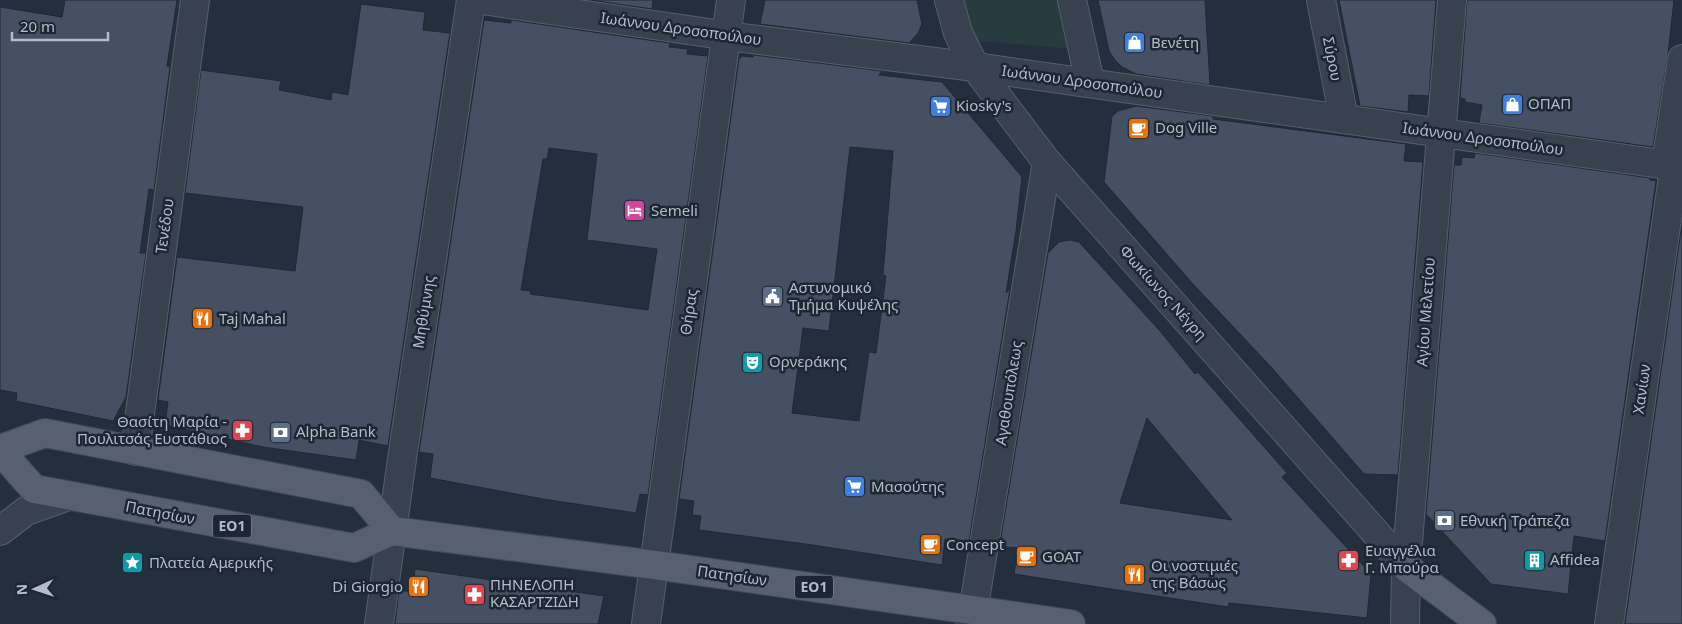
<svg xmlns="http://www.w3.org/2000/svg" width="1682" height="624" font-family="'Noto Sans',sans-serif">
<rect width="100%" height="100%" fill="#242f3e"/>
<path fill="#263c3f" d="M951,0H1060L1071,49L960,39Z"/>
<path fill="#455162" stroke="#1f2835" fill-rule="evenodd" d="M65,0H177L167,66L170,67L154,190L149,189L140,253H146L126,397L113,421L16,401L17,393L0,390V7L62,17Z
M590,0H653L652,9Z
M765,0H917L922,24L918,33L909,43L760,24Z
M1098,0H1205L1210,85L1136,74L1122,67L1115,60L1109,51Z
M1339,0H1436L1429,96L1409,95L1408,112L1360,106Z
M1467,0H1674L1668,54L1653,147L1479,123L1482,105L1465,102V99L1460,98Z
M361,4L425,12L423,30L450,33L388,446L359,440L356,460L263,447L165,425L168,402L158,400L177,257L295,271L303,207L185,193L201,70L281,81L279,90L331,100L332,92L348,95Z
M484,20L511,23V20L648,40L670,43L669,47L688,49L687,54L708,56L648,495L640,494L636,513L543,499L430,478L433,454L419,452ZM549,148L597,154L587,240L657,249L648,310L530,294L531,291L521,290L543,159H547Z
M754,55L882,71L879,75L942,82L1022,177L1016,231L1006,293L1010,289L969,541L945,539L942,565L813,545L699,530L701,516L692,515L694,501L679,499L739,58H741V56L753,57ZM850,147L893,151L883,275L886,276L876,353L869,352L859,421L792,413L803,328L829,331Z
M1136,106L1213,116V119L1406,144L1404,161L1423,162L1398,475L1364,474L1272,368L1192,283L1104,182L1112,116L1118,111Z
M1475,153L1650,178V180L1656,181L1605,541L1574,536L1568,594L1491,584L1426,514L1454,165H1461L1462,157L1474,158Z
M1682,223V624H1625Z
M1070,240L1079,242L1160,331L1195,374L1198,372L1287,473L1282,477L1371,574L1367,618L1229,603L1228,607L1014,574L1018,548L1005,547L1006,544L1000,543L1048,253L1059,242ZM1147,418L1232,520L1120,503Z
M415,569L604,596L598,624H395L399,590L412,592Z"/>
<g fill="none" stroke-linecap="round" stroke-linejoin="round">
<defs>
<path id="pedestrian" d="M949,0L958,33L975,67
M1072,0L1090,83
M1609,624L1676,155"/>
<path id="minor" d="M1321,0L1344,119
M1666,164L1682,59
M135,451L195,0
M0,531L26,511L68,496
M379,624L403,452L471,0
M646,624L731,0
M971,624L1047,162"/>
<path id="tertiary" d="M482,0L743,38L975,67L1682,167
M975,67L1047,162L1406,567
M1405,624L1406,567L1452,0"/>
<path id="primary" d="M0,449L45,433L361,494L392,531
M0,451L34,489L354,548L392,531L655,565L1071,624
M1406,567L1482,624"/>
</defs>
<use href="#pedestrian" stroke="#565f6c" stroke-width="30"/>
<use href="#minor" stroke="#565f6c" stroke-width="30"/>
<use href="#tertiary" stroke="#565f6c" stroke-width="30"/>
<use href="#primary" stroke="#414a57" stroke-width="30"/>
<use href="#pedestrian" stroke="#38414e" stroke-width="28"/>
<use href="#minor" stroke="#38414e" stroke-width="28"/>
<use href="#tertiary" stroke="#38414e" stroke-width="28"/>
<use href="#primary" stroke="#56606e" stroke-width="28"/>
</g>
<defs>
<symbol id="shop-square" viewBox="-11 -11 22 22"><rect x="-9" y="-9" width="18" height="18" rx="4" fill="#3f7fe0" stroke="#1d2633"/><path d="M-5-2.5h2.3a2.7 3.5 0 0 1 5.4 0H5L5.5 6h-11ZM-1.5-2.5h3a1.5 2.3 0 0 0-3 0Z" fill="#fff"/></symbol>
<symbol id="supermarket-square" viewBox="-11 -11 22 22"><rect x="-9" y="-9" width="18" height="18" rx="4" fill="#3f7fe0" stroke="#1d2633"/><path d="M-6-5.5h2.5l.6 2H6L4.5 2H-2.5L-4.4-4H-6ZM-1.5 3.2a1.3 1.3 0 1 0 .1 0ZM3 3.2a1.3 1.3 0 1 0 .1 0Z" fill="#fff"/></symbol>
<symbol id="cafe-square" viewBox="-11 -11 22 22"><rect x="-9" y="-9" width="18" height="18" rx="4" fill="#e8710a" stroke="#1d2633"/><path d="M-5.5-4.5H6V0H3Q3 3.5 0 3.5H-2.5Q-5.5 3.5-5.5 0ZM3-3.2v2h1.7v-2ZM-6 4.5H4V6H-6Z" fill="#fff"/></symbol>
<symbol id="hotel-square" viewBox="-11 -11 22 22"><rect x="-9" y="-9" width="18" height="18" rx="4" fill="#d1479c" stroke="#1d2633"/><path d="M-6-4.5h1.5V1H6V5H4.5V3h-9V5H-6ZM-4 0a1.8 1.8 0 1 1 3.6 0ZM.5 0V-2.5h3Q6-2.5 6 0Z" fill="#fff"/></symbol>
<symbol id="civic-square" viewBox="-11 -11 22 22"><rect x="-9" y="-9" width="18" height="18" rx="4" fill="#5c6f8a" stroke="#1d2633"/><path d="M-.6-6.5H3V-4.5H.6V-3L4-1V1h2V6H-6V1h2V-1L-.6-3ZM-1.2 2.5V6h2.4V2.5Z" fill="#fff"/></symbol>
<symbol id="restaurant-square" viewBox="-11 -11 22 22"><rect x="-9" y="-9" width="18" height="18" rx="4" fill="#e8710a" stroke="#1d2633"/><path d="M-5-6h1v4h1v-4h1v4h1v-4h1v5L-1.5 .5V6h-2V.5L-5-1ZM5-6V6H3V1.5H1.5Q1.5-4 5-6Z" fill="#fff"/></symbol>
<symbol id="theatre-square" viewBox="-11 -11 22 22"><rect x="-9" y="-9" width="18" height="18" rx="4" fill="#0f9aa8" stroke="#1d2633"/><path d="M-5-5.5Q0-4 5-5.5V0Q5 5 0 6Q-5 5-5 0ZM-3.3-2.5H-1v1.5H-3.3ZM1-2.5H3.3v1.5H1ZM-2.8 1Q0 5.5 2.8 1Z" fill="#fff"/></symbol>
<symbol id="pharmacy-square" viewBox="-11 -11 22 22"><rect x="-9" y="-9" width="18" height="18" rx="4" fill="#e0444e" stroke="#1d2633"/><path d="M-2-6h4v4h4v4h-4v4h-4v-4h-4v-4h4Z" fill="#fff"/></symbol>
<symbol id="bank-square" viewBox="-11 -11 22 22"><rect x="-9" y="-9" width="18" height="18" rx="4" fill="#5c6f8a" stroke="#1d2633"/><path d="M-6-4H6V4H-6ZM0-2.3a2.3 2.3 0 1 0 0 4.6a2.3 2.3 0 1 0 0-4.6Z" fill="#fff"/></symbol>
<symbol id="building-square" viewBox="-11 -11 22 22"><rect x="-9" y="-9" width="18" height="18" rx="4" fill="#0f9aa8" stroke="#1d2633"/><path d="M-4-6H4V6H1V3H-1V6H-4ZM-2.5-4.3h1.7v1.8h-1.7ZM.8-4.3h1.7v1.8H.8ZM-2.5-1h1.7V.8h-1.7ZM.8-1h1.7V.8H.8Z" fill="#fff"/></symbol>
<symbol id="sight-square" viewBox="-11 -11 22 22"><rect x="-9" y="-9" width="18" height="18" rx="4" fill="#0f9aa8" stroke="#1d2633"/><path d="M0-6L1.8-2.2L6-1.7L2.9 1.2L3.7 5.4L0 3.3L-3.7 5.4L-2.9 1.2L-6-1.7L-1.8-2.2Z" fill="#fff"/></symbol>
</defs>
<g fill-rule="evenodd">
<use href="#shop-square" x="1122" y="30" width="25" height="25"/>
<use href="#shop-square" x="1500" y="92" width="25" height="25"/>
<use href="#supermarket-square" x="928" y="94" width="25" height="25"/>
<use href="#cafe-square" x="1126" y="116" width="25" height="25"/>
<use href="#hotel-square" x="622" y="198" width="25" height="25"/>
<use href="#civic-square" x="760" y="284" width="25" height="25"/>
<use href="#restaurant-square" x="190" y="306" width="25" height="25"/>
<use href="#theatre-square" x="740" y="350" width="25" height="25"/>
<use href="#pharmacy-square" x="230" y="418" width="25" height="25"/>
<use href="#bank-square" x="268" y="420" width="25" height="25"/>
<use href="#supermarket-square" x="842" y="474" width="25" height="25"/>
<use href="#bank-square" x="1432" y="508" width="25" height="25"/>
<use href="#cafe-square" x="918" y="532" width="25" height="25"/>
<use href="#cafe-square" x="1014" y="544" width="25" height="25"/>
<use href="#pharmacy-square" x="1336" y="548" width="25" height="25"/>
<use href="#building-square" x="1522" y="548" width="25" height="25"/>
<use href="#sight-square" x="120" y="550" width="25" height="25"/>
<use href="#restaurant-square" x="1122" y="562" width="25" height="25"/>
<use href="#restaurant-square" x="406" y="574" width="25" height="25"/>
<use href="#pharmacy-square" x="462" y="582" width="25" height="25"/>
</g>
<g text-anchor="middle" stroke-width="5" stroke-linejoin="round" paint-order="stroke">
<g fill="#1d2633" stroke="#878f9c" stroke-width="1">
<rect x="213" y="514.5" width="38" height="23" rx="4"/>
<rect x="795" y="575.5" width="38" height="23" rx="4"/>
</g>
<g font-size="14" font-weight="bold" fill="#b4bcc9">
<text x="232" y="531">ΕΟ1</text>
<text x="814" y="592">ΕΟ1</text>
</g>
<g font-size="15" fill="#b4bcc9" stroke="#1d2633">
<text transform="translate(681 29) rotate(8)" y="5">Ιωάννου Δροσοπούλου</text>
<text transform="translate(1332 59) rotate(79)" y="5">Σύρου</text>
<text transform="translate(1082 82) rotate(8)" y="5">Ιωάννου Δροσοπούλου</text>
<text transform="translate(1483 139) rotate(8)" y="5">Ιωάννου Δροσοπούλου</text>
<text transform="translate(165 226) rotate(-82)" y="5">Τενέδου</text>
<text transform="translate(1163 293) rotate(48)" y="5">Φωκίωνος Νέγρη</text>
<text transform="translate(424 312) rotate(-81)" y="5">Μηθύμνης</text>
<text transform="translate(689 312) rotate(-82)" y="5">Θήρας</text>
<text transform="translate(1426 312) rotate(-86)" y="5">Αγίου Μελετίου</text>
<text transform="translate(1642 389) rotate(-82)" y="5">Χανίων</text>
<text transform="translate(1009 393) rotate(-81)" y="5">Αγαθουπόλεως</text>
<text transform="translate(160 513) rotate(11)" y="5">Πατησίων</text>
<text transform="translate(732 576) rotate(8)" y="5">Πατησίων</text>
</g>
<g font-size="15" fill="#b4bcc9" stroke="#1d2633" text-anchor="start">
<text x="1151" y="48">Βενέτη</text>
<text x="1528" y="109">ΟΠΑΠ</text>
<text x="956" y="111">Kiosky's</text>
<text x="1155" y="133">Dog Ville</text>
<text x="651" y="216">Semeli</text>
<text x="789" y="293">Αστυνομικό<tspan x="789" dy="17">Τμήμα Κυψέλης</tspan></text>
<text x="219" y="324">Taj Mahal</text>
<text x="769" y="367">Ορνεράκης</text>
<text x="227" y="427" text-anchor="end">Θασίτη Μαρία -<tspan x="227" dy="17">Πουλιτσάς Ευστάθιος</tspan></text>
<text x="296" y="437">Alpha Bank</text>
<text x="871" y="492">Μασούτης</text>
<text x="1460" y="526">Εθνική Τράπεζα</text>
<text x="946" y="550">Concept</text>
<text x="1365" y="556">Ευαγγέλια<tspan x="1365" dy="17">Γ. Μπούρα</tspan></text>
<text x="1042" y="562">GOAT</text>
<text x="1550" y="565">Affidea</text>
<text x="149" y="568">Πλατεία Αμερικής</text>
<text x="1151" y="571">Οι νοστιμιές<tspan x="1151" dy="17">της Βάσως</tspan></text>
<text x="490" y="590">ΠΗΝΕΛΟΠΗ<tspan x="490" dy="17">ΚΑΣΑΡΤΖΙΔΗ</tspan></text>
<text x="403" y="592" text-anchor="end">Di Giorgio</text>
</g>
</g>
<g transform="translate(35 589) rotate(267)" stroke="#1d2633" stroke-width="4" paint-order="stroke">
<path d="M0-4L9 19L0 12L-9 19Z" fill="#b4bcc9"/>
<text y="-8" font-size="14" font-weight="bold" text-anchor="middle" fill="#b4bcc9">N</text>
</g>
<path d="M12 32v8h96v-8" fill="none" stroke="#b4bcc9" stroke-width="2.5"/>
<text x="20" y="32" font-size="15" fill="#b4bcc9" stroke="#1d2633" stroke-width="4" paint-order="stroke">20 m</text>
</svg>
